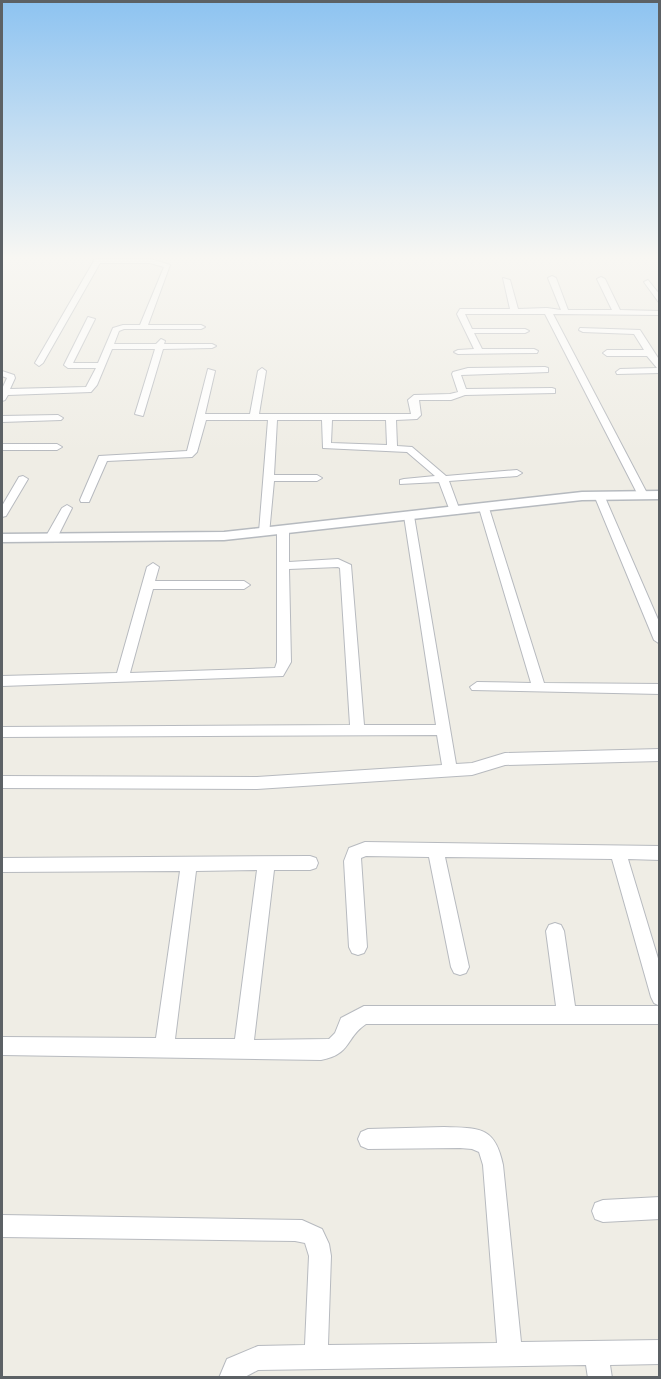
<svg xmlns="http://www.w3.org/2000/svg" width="661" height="1379" font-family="'Work Sans',sans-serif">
<rect width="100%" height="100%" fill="#efede5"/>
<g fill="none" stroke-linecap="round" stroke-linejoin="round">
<defs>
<path id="street" d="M95,259H151L170,265L148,325H201L205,327L201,329H124L119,331L114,344H156L161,339L165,341L164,344H212L216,346L212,348L163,349L143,416L135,414L155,349H112L97,385L91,392L8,395L5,400L2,401V389L7,378L2,376V371L14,375L15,378L10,389L86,387L96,368H68L64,365L88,317L95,319L73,363H98L113,328L123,325H140L164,267L150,263H100L43,363L39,366L35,363Z
M552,276L556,278L568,310H612L597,279L601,277L605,279L620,310L660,311V315L553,314L648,495L647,497L643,498L638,495L545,314H465L472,329H525L529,331L525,333H474L482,349H534L538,351L537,353L458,354L454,352L458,350L474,349L457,314L460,309H510L503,278L510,280L518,309L547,308L561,310L548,278Z
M648,280L660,295V304L644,282Z
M580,328L640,330L660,361V373L617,374L616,372L620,369L657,368L647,356H607L603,353L607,350H644L634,334L583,332L579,330Z
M545,367L548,368V372L461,375L466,389L552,388L555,389V393L465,395L451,400H419L421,415L417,419L396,420L397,446L412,447L446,476L517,470L522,473L517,476L449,481L460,511L459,513L455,514L450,511L439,482L400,484V480L404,479L435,476L407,452L323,448L322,420H277L274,475H317L322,478L317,481H274L269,534H261L259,532L268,420H206L197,452L192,457L107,461L89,502H81L80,500L99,456L187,451L208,369L215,371L205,414H250L258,371L262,368L266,371L259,414H411L408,400L414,395L450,394L458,392L452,374L453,372L468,368ZM332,420H386L387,445L331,443Z
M58,415L63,418L61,420L2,422V416Z
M2,444H57L62,447L57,450H2Z
M23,476L28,479L6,516L2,517V506L19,477Z
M599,492L604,495L660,624V644L654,640L594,495Z
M67,505L72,508L57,538L51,541L47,540L45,538L62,508Z
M484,505L489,508L544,683L660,684V694L472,690L470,687L477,682L531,683L479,508Z
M409,513L414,516L456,764L472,763L505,753L660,749V761L505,765L472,775L257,789L2,788V776L257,777L442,765L437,735L2,737V727L350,725L340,568L338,567L289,569L291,662L283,676L2,686V676L117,673L147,567L153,563L159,567L155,581H244L250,585L244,589H153L130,673L275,668L277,662V531L283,528L289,531V562L338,559L351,565L364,725H436L404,516Z
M365,842L660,846V860L628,859L660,965V1006L654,1003L651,997L612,859L445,857L469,967L466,973L460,975L454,973L451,967L429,857L366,856L361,858L367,947L364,953L358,955L352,953L349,947L344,861L349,848Z
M310,856L316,858L318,863L316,868L310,870H274L254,1040L329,1039L335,1033L341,1018L364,1006H556L546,931L549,925L555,923L561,925L564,931L575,1006H660V1024H366C345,1038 352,1054 321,1060L2,1055V1037L156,1038L180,871L2,872V858ZM257,870L235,1039H175L196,871Z
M444,1127C479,1128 495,1126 503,1165L521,1342L660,1340V1364L610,1365L612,1378H588L586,1365L258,1370L243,1378H219L227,1359L258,1346L305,1345L309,1256L305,1243L295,1241L2,1237V1215L302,1220L322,1229L329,1244L331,1256L328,1345L497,1343L483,1165L479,1152L472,1149L460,1148L368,1149L361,1146L358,1139L361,1132L368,1129Z
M660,1197V1219L603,1222L595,1219L592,1211L595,1203L603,1200Z"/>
<path id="secondary" d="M660,491V499L582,500L224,540L2,542V534L224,532L582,492Z"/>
</defs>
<use href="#street" stroke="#b7babf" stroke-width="2"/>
<use href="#secondary" stroke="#b6babf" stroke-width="3"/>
<use href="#street" fill="#fff" fill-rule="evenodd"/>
<use href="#secondary" fill="#fff" fill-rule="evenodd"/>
</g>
<linearGradient id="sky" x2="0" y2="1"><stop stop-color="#8dc3f1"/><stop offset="0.57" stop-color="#f8f7f3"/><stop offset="1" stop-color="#f8f7f3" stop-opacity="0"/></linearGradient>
<rect width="661" height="452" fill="url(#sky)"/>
<rect width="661" height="1379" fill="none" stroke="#5c6165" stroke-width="6"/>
</svg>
